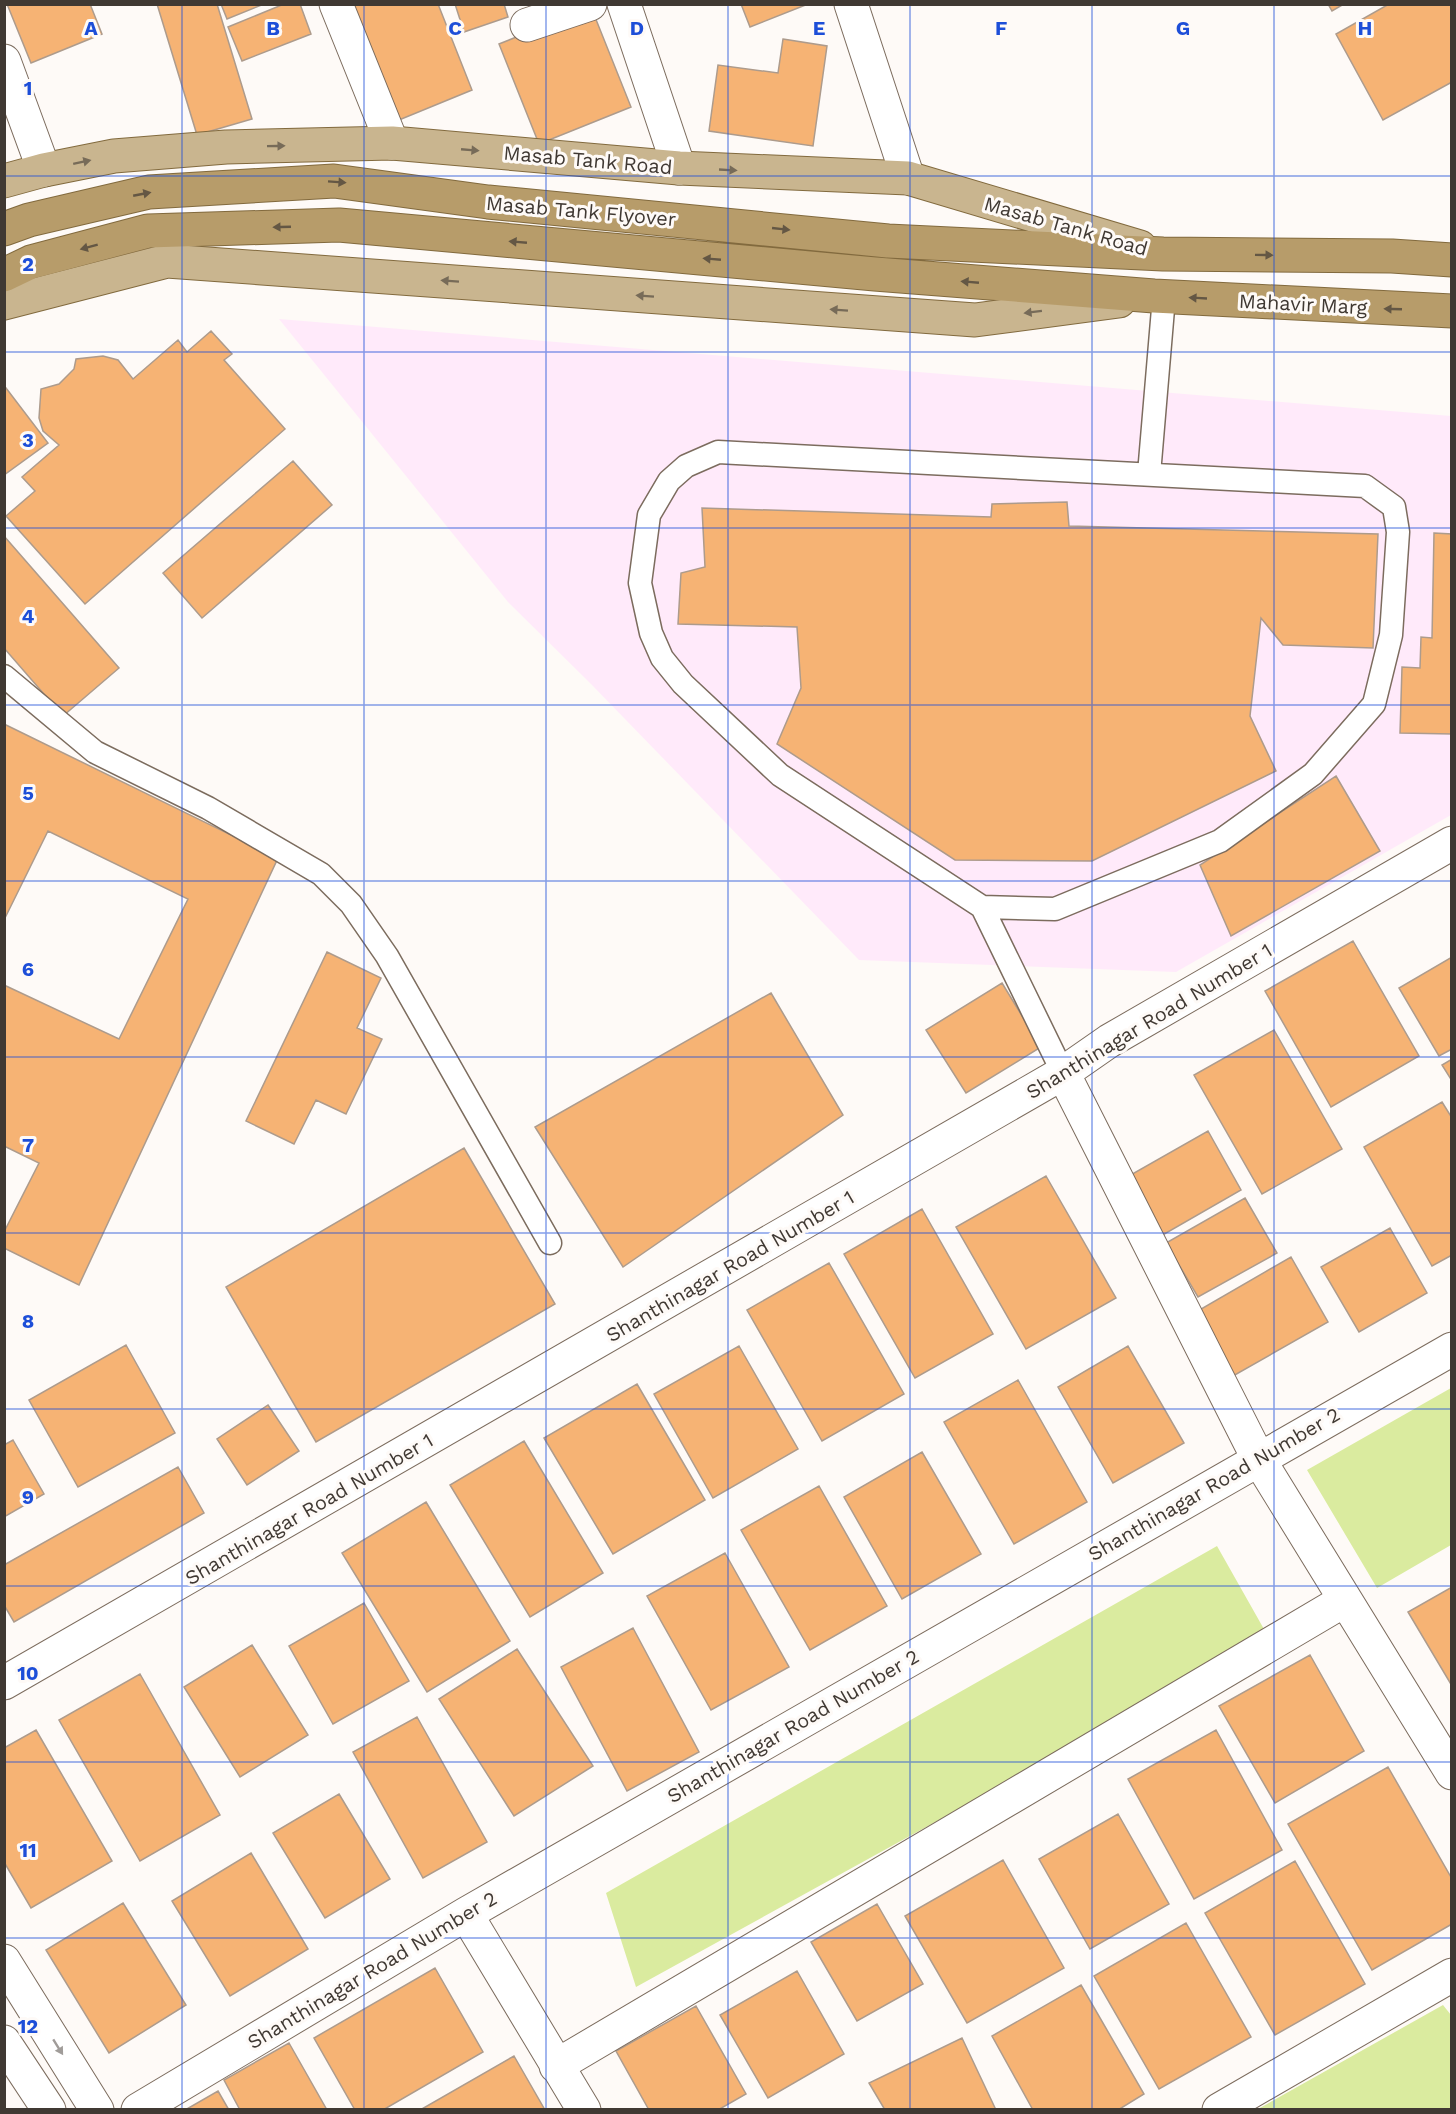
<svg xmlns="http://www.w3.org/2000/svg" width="1456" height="2114" font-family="'Work Sans',sans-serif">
<rect width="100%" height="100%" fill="#fefaf7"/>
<path fill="#ffeafa" d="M279,319L1451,416V815L1176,972L859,960L591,684L508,602Z"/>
<path fill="#daeb9f" d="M1451,1388V1545L1377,1588L1307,1470Z
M1217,1546L1269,1638L636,1987L606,1893Z
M1443,2005L1451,2015V2109H1258Z"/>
<path fill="#f6b374" stroke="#ad9b8c" stroke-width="1.5" d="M7,4H90L102,34L31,63Z
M157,4H217L252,119L197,135Z
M221,4H264L227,19Z
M284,4H300L311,34L242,61L228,27Z
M352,4H438L472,90L399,120Z
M455,4H504L508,17L464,32Z
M741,4H808L750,27Z
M1328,4H1344L1332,11Z
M1389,4H1452V82L1383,120L1336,34Z
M591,7L631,107L539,144L499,44Z
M783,39L827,46L813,146L709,131L718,65L778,73Z
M211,331L232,354L224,360L285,429L85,604L6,516L35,491L22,477L59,445L43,431L39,418L41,389L59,384L74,369L76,359L103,356L118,360L133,379L178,340L187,352Z
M6,388L48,443L4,475V389Z
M293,461L332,505L202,618L163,573Z
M1067,502L1069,526L1378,534L1373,648L1283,645L1261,618L1250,716L1276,771L1092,861L955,860L777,744L801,688L797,627L678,624L681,573L705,567L702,508L991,517L992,504Z
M1434,533L1452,534V734L1400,733L1402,667L1420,668L1421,637L1432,638Z
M4,536L119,668L63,716L4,648Z
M4,724L278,858L79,1285L4,1248V1232L39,1163L4,1146V985L119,1039L188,899L48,831L4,920Z
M1336,776L1380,851L1231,936L1200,865Z
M1353,941L1419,1056L1331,1107L1265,991Z
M327,952L381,978L357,1028L382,1039L346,1114L316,1100L294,1144L246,1121Z
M1452,957V1049L1439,1056L1399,988Z
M1002,983L1041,1047L966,1093L926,1030Z
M771,993L843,1115L623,1267L535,1127Z
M1274,1030L1342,1149L1262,1194L1194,1075Z
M1452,1059V1081L1442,1065Z
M1442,1102L1452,1118V1255L1432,1266L1364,1147Z
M1208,1131L1241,1190L1154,1240L1120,1181Z
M464,1148L555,1304L316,1442L226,1287Z
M1046,1176L1116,1298L1026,1349L956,1227Z
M1245,1198L1277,1253L1198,1297L1166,1243Z
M922,1209L993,1334L915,1378L844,1254Z
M1390,1228L1427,1293L1359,1332L1321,1267Z
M1291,1257L1328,1322L1226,1380L1189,1316Z
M829,1263L904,1394L822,1441L747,1310Z
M126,1345L175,1433L78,1487L29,1400Z
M739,1346L798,1449L713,1498L654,1394Z
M1128,1346L1184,1443L1113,1483L1058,1387Z
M1018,1380L1087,1502L1014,1544L944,1422Z
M637,1384L705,1500L613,1554L544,1438Z
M268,1405L299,1451L247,1485L217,1439Z
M13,1440L44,1494L4,1517V1445Z
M524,1441L603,1573L530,1617L450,1485Z
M922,1452L981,1554L902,1599L844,1497Z
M178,1467L204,1513L14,1622L4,1605V1565Z
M819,1486L887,1606L810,1650L741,1530Z
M426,1502L510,1641L427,1692L342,1553Z
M725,1553L789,1667L711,1710L647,1596Z
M1452,1587V1686L1408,1612Z
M364,1603L409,1681L333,1724L289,1646Z
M633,1628L699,1752L627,1791L561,1667Z
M252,1645L308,1735L240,1777L184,1687Z
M517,1649L593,1766L514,1816L439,1699Z
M1310,1655L1364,1751L1275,1803L1219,1706Z
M140,1674L220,1815L140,1861L59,1720Z
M417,1717L487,1842L423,1878L353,1752Z
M36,1730L112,1861L31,1908L4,1862V1748Z
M1216,1730L1282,1850L1194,1899L1128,1779Z
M1388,1767L1452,1879V1924L1372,1970L1288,1824Z
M339,1794L390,1879L325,1918L273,1833Z
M1118,1814L1169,1904L1090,1949L1039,1859Z
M251,1853L308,1949L230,1996L172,1901Z
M1003,1860L1064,1968L967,2023L905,1916Z
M1295,1861L1365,1984L1275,2035L1205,1913Z
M123,1903L186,2005L109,2053L46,1950Z
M877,1904L923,1984L857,2021L811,1942Z
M1186,1923L1251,2037L1159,2089L1094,1976Z
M435,1968L483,2052L383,2110H355L314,2038Z
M797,1971L844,2054L768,2098L720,2015Z
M1081,1985L1144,2094L1118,2110H1033L992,2036Z
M696,2006L746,2094L718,2110H649L616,2051Z
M962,2038L996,2110H885L869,2083Z
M289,2043L327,2110H240L224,2080Z
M514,2056L545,2110H420Z
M218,2091L229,2110H185Z"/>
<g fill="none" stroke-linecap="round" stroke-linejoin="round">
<defs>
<path id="service" d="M1149,474L1164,297
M4,676L95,752L208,808L321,874L351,904L387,956L550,1243
M982,907L1055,909L1220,841L1313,774L1374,704L1391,635L1398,532L1394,507L1365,486L718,452L686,466L669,481L649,515L640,583L651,633L662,658L683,684L780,775L982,907L1063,1073"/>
<path id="minor" d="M336,4L392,143
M624,4L679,168
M851,4L908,178
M527,25L590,4
M4,61L44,170
M1063,1073L1258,1458L1452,1773
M4,1683L1063,1073L1109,1041L1452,843
M466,1914L584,2110
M556,2066L1345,1600
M138,2110L466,1914L1452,1349
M1219,2110L1452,1975"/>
<path id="secondary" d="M4,1961L97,2110
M4,2042L49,2110"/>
<path id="primary" d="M4,181L44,170L114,156L226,147L392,143L679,168L908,178L1140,247
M4,303L167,261L975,320L1119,301"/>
<path id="trunk" d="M4,229L29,220L149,192L334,181L488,202L888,241L1163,254L1392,256L1452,260
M4,275L31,262L148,231L339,225L875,274L1154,296L1452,311"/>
</defs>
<use href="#service" stroke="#7c6c5e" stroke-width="25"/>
<use href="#minor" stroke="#7c6c5e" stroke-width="35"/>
<use href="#secondary" stroke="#7c6c5e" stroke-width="35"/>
<use href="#primary" stroke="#826a3e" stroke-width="35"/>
<use href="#trunk" stroke="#826a3e" stroke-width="35"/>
<use href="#service" stroke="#fff" stroke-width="22"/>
<use href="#minor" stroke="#fff" stroke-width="33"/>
<use href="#secondary" stroke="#fff" stroke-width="33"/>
<use href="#primary" stroke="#c9b58f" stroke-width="33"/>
<use href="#trunk" stroke="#b79c6a" stroke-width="33"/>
</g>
<defs><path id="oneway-solid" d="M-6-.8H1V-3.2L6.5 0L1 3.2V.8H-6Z" transform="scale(1.5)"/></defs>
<g fill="#776b58">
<use href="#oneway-solid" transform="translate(276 146) rotate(-1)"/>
<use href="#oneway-solid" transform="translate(470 150) rotate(5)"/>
<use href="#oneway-solid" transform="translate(82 162) rotate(-12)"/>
<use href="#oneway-solid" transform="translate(728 170) rotate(3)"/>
<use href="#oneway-solid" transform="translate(450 281) rotate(-176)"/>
<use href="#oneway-solid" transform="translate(645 296) rotate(-176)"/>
<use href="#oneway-solid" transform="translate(839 310) rotate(-176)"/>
<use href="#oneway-solid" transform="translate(1033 312) rotate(173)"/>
</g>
<g fill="#645744">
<use href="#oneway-solid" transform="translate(337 182) rotate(4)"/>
<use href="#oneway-solid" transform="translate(142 194) rotate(-11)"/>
<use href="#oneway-solid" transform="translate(282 227) rotate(178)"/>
<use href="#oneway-solid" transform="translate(781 229) rotate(6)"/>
<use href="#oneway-solid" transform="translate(518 242) rotate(-175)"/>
<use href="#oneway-solid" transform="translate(89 247) rotate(165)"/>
<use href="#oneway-solid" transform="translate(1264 255) rotate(1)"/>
<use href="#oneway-solid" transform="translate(712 259) rotate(-175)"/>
<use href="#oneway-solid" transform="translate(970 282) rotate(-175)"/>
<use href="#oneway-solid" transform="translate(1198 298) rotate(-177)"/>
<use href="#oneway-solid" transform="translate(1393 309) rotate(-178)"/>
</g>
<use fill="#a09c99" href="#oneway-solid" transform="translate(58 2047) rotate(58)"/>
<path fill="none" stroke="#1d4ed8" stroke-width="1.5" stroke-opacity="0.55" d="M182,4V2110M364,4V2110M546,4V2110M728,4V2110M910,4V2110M1092,4V2110M1274,4V2110M4,176H1452M4,352H1452M4,528H1452M4,705H1452M4,881H1452M4,1057H1452M4,1233H1452M4,1409H1452M4,1586H1452M4,1762H1452M4,1938H1452"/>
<g text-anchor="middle" stroke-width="6" stroke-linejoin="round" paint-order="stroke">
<g font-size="20" fill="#403933" stroke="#fefaf7">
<text transform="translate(588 160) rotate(5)" y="7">Masab Tank Road</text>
<text transform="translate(581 211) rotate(5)" y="7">Masab Tank Flyover</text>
<text transform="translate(1066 226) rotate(16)" y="7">Masab Tank Road</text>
<text transform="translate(1303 304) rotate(3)" y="7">Mahavir Marg</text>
<text transform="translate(1149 1021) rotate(-31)" y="7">Shanthinagar Road Number 1</text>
<text transform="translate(730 1266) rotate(-30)" y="7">Shanthinagar Road Number 1</text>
<text transform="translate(1214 1484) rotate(-30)" y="7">Shanthinagar Road Number 2</text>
<text transform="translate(309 1509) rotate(-30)" y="7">Shanthinagar Road Number 1</text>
<text transform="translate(793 1726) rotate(-30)" y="7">Shanthinagar Road Number 2</text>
<text transform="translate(372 1970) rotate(-31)" y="7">Shanthinagar Road Number 2</text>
</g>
</g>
<g font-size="20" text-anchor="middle" font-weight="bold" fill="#1d4ed8" stroke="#fefaf7" stroke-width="6" stroke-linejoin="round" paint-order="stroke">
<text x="91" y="35">A</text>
<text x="273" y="35">B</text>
<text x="455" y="35">C</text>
<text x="637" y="35">D</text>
<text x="819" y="35">E</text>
<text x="1001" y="35">F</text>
<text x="1183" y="35">G</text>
<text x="1365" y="35">H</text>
<text x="28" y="95">1</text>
<text x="28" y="271">2</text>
<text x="28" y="447">3</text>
<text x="28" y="623">4</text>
<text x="28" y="800">5</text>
<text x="28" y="976">6</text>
<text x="28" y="1152">7</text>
<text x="28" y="1328">8</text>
<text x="28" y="1504">9</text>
<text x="28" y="1680">10</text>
<text x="28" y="1857">11</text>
<text x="28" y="2033">12</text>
</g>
<rect width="1456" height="2114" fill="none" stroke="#403933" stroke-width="12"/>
</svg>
